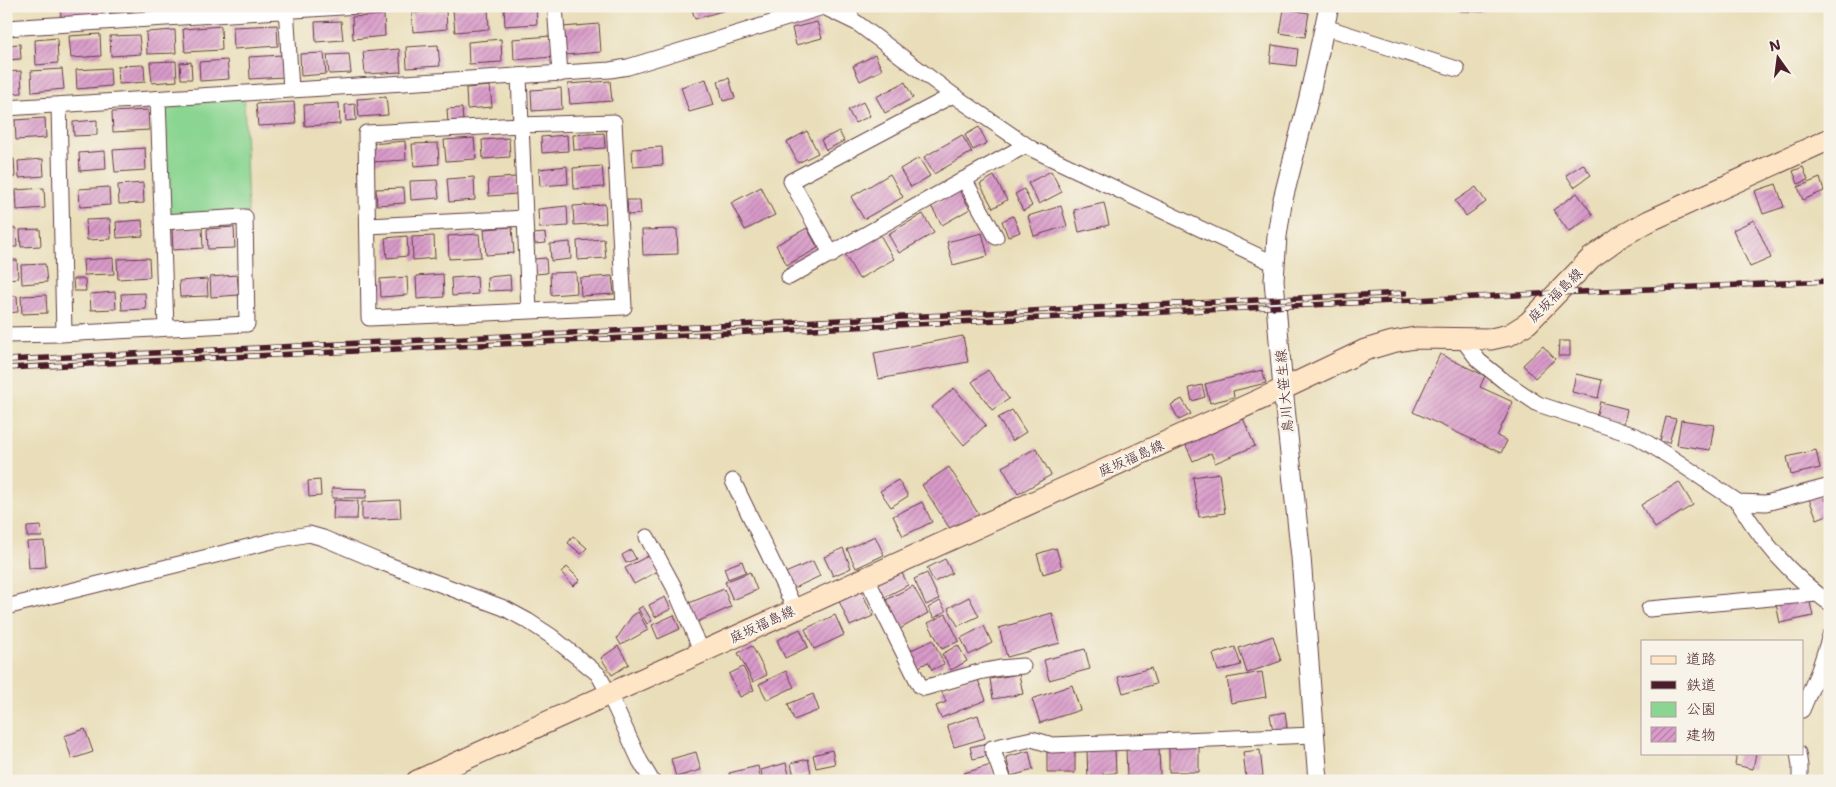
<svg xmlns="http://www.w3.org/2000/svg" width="1836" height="787" font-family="'Shantell Sans','Klee One',sans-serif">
<defs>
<pattern id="building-hatch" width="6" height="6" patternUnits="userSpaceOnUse" patternTransform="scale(1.25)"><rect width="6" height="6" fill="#d99bca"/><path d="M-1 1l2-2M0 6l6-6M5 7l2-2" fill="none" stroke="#b27ea4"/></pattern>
</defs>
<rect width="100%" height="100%" fill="#f7f3e8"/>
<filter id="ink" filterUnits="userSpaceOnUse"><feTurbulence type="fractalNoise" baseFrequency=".02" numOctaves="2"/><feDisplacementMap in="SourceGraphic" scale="10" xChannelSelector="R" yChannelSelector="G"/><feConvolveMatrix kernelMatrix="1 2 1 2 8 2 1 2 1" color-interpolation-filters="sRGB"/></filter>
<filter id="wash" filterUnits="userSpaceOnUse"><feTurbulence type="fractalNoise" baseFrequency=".0096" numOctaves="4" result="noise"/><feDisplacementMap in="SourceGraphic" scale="20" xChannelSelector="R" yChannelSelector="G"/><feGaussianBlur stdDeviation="1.12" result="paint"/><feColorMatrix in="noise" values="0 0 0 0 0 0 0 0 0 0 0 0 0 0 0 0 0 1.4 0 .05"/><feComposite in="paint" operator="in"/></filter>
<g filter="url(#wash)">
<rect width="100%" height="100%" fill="#e9deb9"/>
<path fill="#8bd592" stroke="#6a7a5e" d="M244,97L248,213L166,217L162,103Z"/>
<g id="blocks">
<path fill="url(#building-hatch)" d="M60,6H101L102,15L61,17Z
M109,6H133V11L109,12Z
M140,6H169L170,14L141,16Z
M504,6H536L537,24L505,26Z
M691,6H723L725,10L695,19Z
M1459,6H1485L1484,12L1459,11Z
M488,7L489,29L455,32L453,10Z
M1284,9L1309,13L1305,37L1280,33Z
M446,11L447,29L413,32L412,13Z
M384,15L385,36L353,39L352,17Z
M341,21L343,40L316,42L315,22Z
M817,22L822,38L796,45L792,28Z
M599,24L601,52L565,55L563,27Z
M277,25L278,46L234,49L233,27Z
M221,26L222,50L185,52L183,29Z
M175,30L176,53L147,54L146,32Z
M100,34L101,56L71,58L69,36Z
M139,35L141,54L111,56L110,36Z
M551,36L553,57L514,60L513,39Z
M57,38L58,63L36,65L35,40Z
M501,39L502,62L469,64L468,42Z
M20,44L21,59L6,60V45Z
M438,45L440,66L407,68L406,47Z
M1272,45L1298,49L1296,66L1270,63Z
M399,49L401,72L365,74L363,52Z
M324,53L326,74L301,76L300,54Z
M349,54L351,73L329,74L327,55Z
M282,55L284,77L250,79L249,57Z
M875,55L882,70L860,81L853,66Z
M227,60L229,79L200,81L199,62Z
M176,61L177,81L152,83L150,62Z
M191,62L192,79H181L180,63Z
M144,65L145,82L119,84L118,66Z
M110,68L111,86L77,89L76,70Z
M62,69L64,89L32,92L31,71Z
M21,71L22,93L6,94V72Z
M729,78L735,98L723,101L718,81Z
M706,79L714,105L689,112L681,87Z
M610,81L612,101L570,104L568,84Z
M905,82L913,98L885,113L876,97Z
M490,86L492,107L467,109L466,88Z
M561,88L562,109L532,111L531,90Z
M386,97L388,115L359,117L357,99Z
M294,102L296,124L258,126L256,104Z
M863,102L870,116L855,123L848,110Z
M339,103L340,124L305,126L304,105Z
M355,104L356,120L346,121L345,105Z
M462,108L463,122L448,123L447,109Z
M148,110L149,130L113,132L112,112Z
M45,118L46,138L16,140L15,120Z
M97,120V135L74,136L73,122Z
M979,127L987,143L973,150L965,135Z
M807,131L818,153L798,163L787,142Z
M839,131L844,141L826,150L821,140Z
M604,133L605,148L574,150L573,135Z
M567,135L568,151L542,153L541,137Z
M962,135L972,152L934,174L924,157Z
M474,138L476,159L446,161L444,140Z
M509,138L510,157L483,159L482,140Z
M405,141L406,160L372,162L371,144Z
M438,143L439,164L414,166L412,144Z
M662,147L663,165L633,167L632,149Z
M145,148L146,170L115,172L113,150Z
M105,151L106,169L80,171L79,153Z
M919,158L930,176L911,187L900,169Z
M14,159L15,177L6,178V160Z
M43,159L44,176L19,178L18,161Z
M1583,164L1591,175L1574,187L1566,175Z
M567,166L568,184L540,186L539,169Z
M602,166L604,187L574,189L573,168Z
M1803,167L1808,180L1798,184L1793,171Z
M1051,171L1062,192L1039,204L1028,183Z
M890,174L903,197L864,219L851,197Z
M994,176L1007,200L993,208L980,184Z
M474,177L475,200L449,202L447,179Z
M516,177L517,194L489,196L488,179Z
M1820,178L1824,191L1803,200L1798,187Z
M437,180L439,198L411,200L410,181Z
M143,183L144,203L119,204L118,185Z
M1776,184L1784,207L1763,214L1755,191Z
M109,187L110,205L80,207L79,189Z
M761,187L775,215L745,230L731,203Z
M1476,187L1486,202L1466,216L1455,201Z
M44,188L45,208L17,210L16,190Z
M404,188L405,203L377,205L376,189Z
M1024,189L1032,206L1023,211L1015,194Z
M959,190L970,209L942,225L931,206Z
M1577,193L1593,215L1569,232L1553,210Z
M8,197L9,209H6V198Z
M627,200H640L641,214L628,215Z
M1104,203L1109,225L1079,232L1074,210Z
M605,204L606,223L574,225L573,206Z
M567,206L568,226L539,228L538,209Z
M1061,206L1067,226L1034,236L1028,216Z
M923,214L934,233L899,253L888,234Z
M1013,216L1020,232L1008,237L1002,221Z
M110,219L111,239L87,240L86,220Z
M142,220L143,236L117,238L116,222Z
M1754,220L1771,258L1750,267L1733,230Z
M202,227L203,248L173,250L172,229Z
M234,227L235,248L208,249L207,229Z
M512,227L514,253L486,255L484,229Z
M16,228L17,247H6V229Z
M807,228L818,248L787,265L776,245Z
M40,229L41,246L21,247L20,230Z
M677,229L678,254L643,255L642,230Z
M545,233L546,243L535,244L534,234Z
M879,233L894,259L859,279L844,253Z
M982,233L988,256L953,265L947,242Z
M479,234L481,257L449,259L448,236Z
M407,236L408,256L387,258L385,238Z
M434,236L435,258L413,260L412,237Z
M604,239L606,258L578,260L577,241Z
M570,242L571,259L551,261L550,244Z
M113,258L114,274L84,275L83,260Z
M149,258L150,277L118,279L117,259Z
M546,258L547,273L535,274L534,259Z
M6,260H17L18,278L6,279Z
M45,264L47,282L22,284L21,265Z
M576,272L577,293L551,295L550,273Z
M443,274L444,297L417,299L416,276Z
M237,275L239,295L211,297L210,277Z
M510,275L511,290L488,291L487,277Z
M477,276L478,294L452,296L451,278Z
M612,276L614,294L581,296L580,278Z
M407,277L408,295L381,297L380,279Z
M73,279H85L86,291H74Z
M207,279L208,296L180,297L179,281Z
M115,292L116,309L91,310L90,294Z
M145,293L146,309L122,310L121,294Z
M46,295L47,313L22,314L21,296Z
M6,296H17L18,312L6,313Z
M963,336L968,362L879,379L874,353Z
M1559,341H1570V356H1558Z
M1543,346L1555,359L1535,378L1523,365Z
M1440,354L1485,376L1480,387L1513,402L1497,436L1507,441L1501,453L1413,412Z
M988,370L1009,399L992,410L972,382Z
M1262,370L1266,383L1233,391L1234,397L1210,403L1205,384Z
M1576,374L1602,380L1598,398L1572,392Z
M1202,385L1205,397L1192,401L1189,388Z
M954,388L986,425L964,445L932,407Z
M1182,399L1191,414L1179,420L1171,405Z
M1600,402L1627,409L1624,424L1596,417Z
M1012,410L1026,432L1012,441L998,418Z
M1242,416L1255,446L1215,463L1211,453L1193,461L1184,441Z
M1666,417L1676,419L1669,443L1660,441Z
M1681,420L1714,425L1710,450L1677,445Z
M1036,448L1051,475L1018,494L1002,467Z
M1816,450L1820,468L1791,475L1787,457Z
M949,467L979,515L952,532L922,485Z
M1219,473L1225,513L1199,517L1193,477Z
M320,480L321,496L309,497L308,481Z
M898,480L908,496L891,507L880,491Z
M1679,482L1693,505L1655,528L1641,505Z
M332,488L367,489L366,498H332Z
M1823,494L1830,509V514L1817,519L1809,499Z
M334,500L358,501L357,519H333Z
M400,500L401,518L362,520V502Z
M922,502L932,522L903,536L893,516Z
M41,526L42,537H27V527Z
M573,536L587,548L581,554L568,543Z
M875,536L884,555L856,568L847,549Z
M44,541L46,567L29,568L27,542Z
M843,548L851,568L833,576L824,557Z
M1056,548L1062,568L1043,574L1037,554Z
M631,550L636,559L626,563L622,555Z
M650,555L658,571L634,584L625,568Z
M945,559L952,573L934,582L927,568Z
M742,561L746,572L728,579L724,568Z
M813,561L820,576L790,590L783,574Z
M567,567L580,580L573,586L561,572Z
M901,571L908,585L881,599L874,585Z
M750,572L757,590L733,600L725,582Z
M927,573L939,599L926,605L914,579Z
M913,586L928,613L900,629L884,601Z
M724,589L731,607L697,622L689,603Z
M861,590L873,616L850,626L839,601Z
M665,597L671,609L655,617L649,605Z
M969,597L979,616L958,626L948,608Z
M1809,598L1813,616L1780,623L1776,604Z
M940,601L946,611L934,618L928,608Z
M643,606L652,621L647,624L638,609Z
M638,612L648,630L621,645L617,638L632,616Z
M1052,613L1060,643L1007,657L999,628Z
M946,614L959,641L942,649L928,623Z
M674,615L680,629L658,639L652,625Z
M835,615L844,635L814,649L805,629Z
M984,626L992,643L969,655L961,638Z
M800,629L808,647L785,658L777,640Z
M1273,636L1281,661L1247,673L1239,648Z
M933,640L944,664L932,670L928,662L917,668L909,651Z
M958,645L967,661L951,670L942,654Z
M618,646L629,664L612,675L601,658Z
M752,646L767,675L753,682L738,653Z
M1235,647L1241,665L1218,671L1213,654Z
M1085,649L1090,669L1049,680L1044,660Z
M743,667L754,690L740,697L729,674Z
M1151,668L1156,684L1123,693L1118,677Z
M786,671L794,687L767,700L759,684Z
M1262,672L1266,697L1231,703L1227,678Z
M1019,674L1023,694L993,699L990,679Z
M976,675L986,700L941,718L936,706L946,702L941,690Z
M1072,685L1080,710L1040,723L1032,699Z
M813,694L819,710L794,720L788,704Z
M1285,712L1287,728L1273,731L1270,715Z
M978,715L985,738L954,747L947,725Z
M85,729L93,752L72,759L64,736Z
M987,743L990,755L973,759L970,747Z
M1169,746H1199V772H1169Z
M1159,747L1160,775L1127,777L1126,748Z
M1115,749L1116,773L1103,774V781H1088L1087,750Z
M832,750L835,764L816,768L813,755Z
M1260,750L1263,776L1246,778L1243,752Z
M1029,751L1033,770L1011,776L1006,757Z
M1047,751H1075V773H1047Z
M696,752L701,770L676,777L671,759Z
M1737,753H1756L1753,769L1735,765Z
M808,759L811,773L794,777L791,763Z
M786,763L791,781H763L761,770Z
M991,765L996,781H967L964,773Z
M758,766L761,781H718L730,777L729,773Z"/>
</g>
</g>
<g filter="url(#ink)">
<use href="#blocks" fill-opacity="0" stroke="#623c40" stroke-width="1"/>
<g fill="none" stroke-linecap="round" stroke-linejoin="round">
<defs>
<path id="service" d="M852,6L856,21"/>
<path id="minor" d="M286,6L291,90
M555,6L560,74
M822,6L857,23L953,95L1032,149L1275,264
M1325,27L1457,69
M6,28L358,6
M519,77L529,311
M158,99L166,328
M59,105L64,334
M6,108L610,70L628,67L823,7
M614,122L624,307L369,318L366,133L520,125Z
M964,179L996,237
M368,226L525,218
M832,255L791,181L953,95
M789,277L1026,145
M6,335L60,334L247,324L245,217L162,222
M1463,340L1479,361L1504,381L1538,404L1636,436L1672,458L1738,502L1766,503L1830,486
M733,481L795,609
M1738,502C1758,535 1784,567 1814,591C1819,595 1824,600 1830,603
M647,537L674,587L702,652
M866,577L920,686L924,688L979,672L1000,668L1023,666
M6,607L276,540L309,534L323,538L378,561L504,608L528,621L551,636L598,674L609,694L640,761L652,781
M1649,609L1817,594
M1802,710L1819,670L1830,636
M1798,753L1800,766V781
M1004,781L992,748L1032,739L1052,745L1314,735"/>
<path id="tertiary" d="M1318,781L1301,557L1283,389L1274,280L1277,236L1282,203L1309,97L1329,6"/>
<path id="secondary" d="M417,781L1283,389L1365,350L1392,342L1415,338L1491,339L1509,335L1528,323L1591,258L1620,237L1649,221L1830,139"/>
</defs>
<use href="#service" stroke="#623c40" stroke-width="9"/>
<use href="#minor" stroke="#623c40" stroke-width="17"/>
<use href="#tertiary" stroke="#623c40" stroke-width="21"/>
<use href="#secondary" stroke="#623c40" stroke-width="23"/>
<use href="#service" stroke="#fff" stroke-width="8"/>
<use href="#minor" stroke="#fff" stroke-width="15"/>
<use href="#tertiary" stroke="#fff" stroke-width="19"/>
<use href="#secondary" stroke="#fde5c5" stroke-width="21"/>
<defs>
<path id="rail" d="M6,360L1405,293
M6,368L1557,293L1830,281"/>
</defs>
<use href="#rail" stroke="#4a1f2b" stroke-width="5.5"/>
<use href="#rail" stroke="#f7f3e8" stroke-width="4" stroke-dasharray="11" stroke-linecap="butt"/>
</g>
</g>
<g text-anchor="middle" stroke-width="5" stroke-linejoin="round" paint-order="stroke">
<g font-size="14" fill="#4a1f2b" stroke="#f7f3e8">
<text transform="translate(1555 295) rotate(-45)" y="5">庭坂福島線</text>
<text transform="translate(1284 391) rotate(-95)" y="5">鳥川大笹生線</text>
<text transform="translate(1131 458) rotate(-24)" y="5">庭坂福島線</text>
<text transform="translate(762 624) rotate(-25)" y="5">庭坂福島線</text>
</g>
</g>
<rect width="1836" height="787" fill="none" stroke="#f7f3e8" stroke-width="25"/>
<rect x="1641" y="640" width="162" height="115" fill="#f7f3e8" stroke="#b29e9c"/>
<rect x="1651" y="656" width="25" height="8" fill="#fde5c5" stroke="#b29e9c"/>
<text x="1686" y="664" font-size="15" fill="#4a1f2b">道路</text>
<rect x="1651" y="681" width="25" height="8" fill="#4a1f2b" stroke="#b29e9c"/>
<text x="1686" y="690" font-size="15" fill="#4a1f2b">鉄道</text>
<rect x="1651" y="702" width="25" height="15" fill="#8bd592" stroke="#b29e9c"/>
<text x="1686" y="714" font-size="15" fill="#4a1f2b">公園</text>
<rect x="1651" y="727" width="25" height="15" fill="url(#building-hatch)" stroke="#b29e9c"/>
<text x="1686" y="740" font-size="15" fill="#4a1f2b">建物</text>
<g transform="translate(1778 58) rotate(346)" stroke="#f7f3e8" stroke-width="4" paint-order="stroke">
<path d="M0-4L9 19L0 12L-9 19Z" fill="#4a1f2b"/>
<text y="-8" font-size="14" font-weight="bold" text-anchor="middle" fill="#4a1f2b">N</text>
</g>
</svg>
